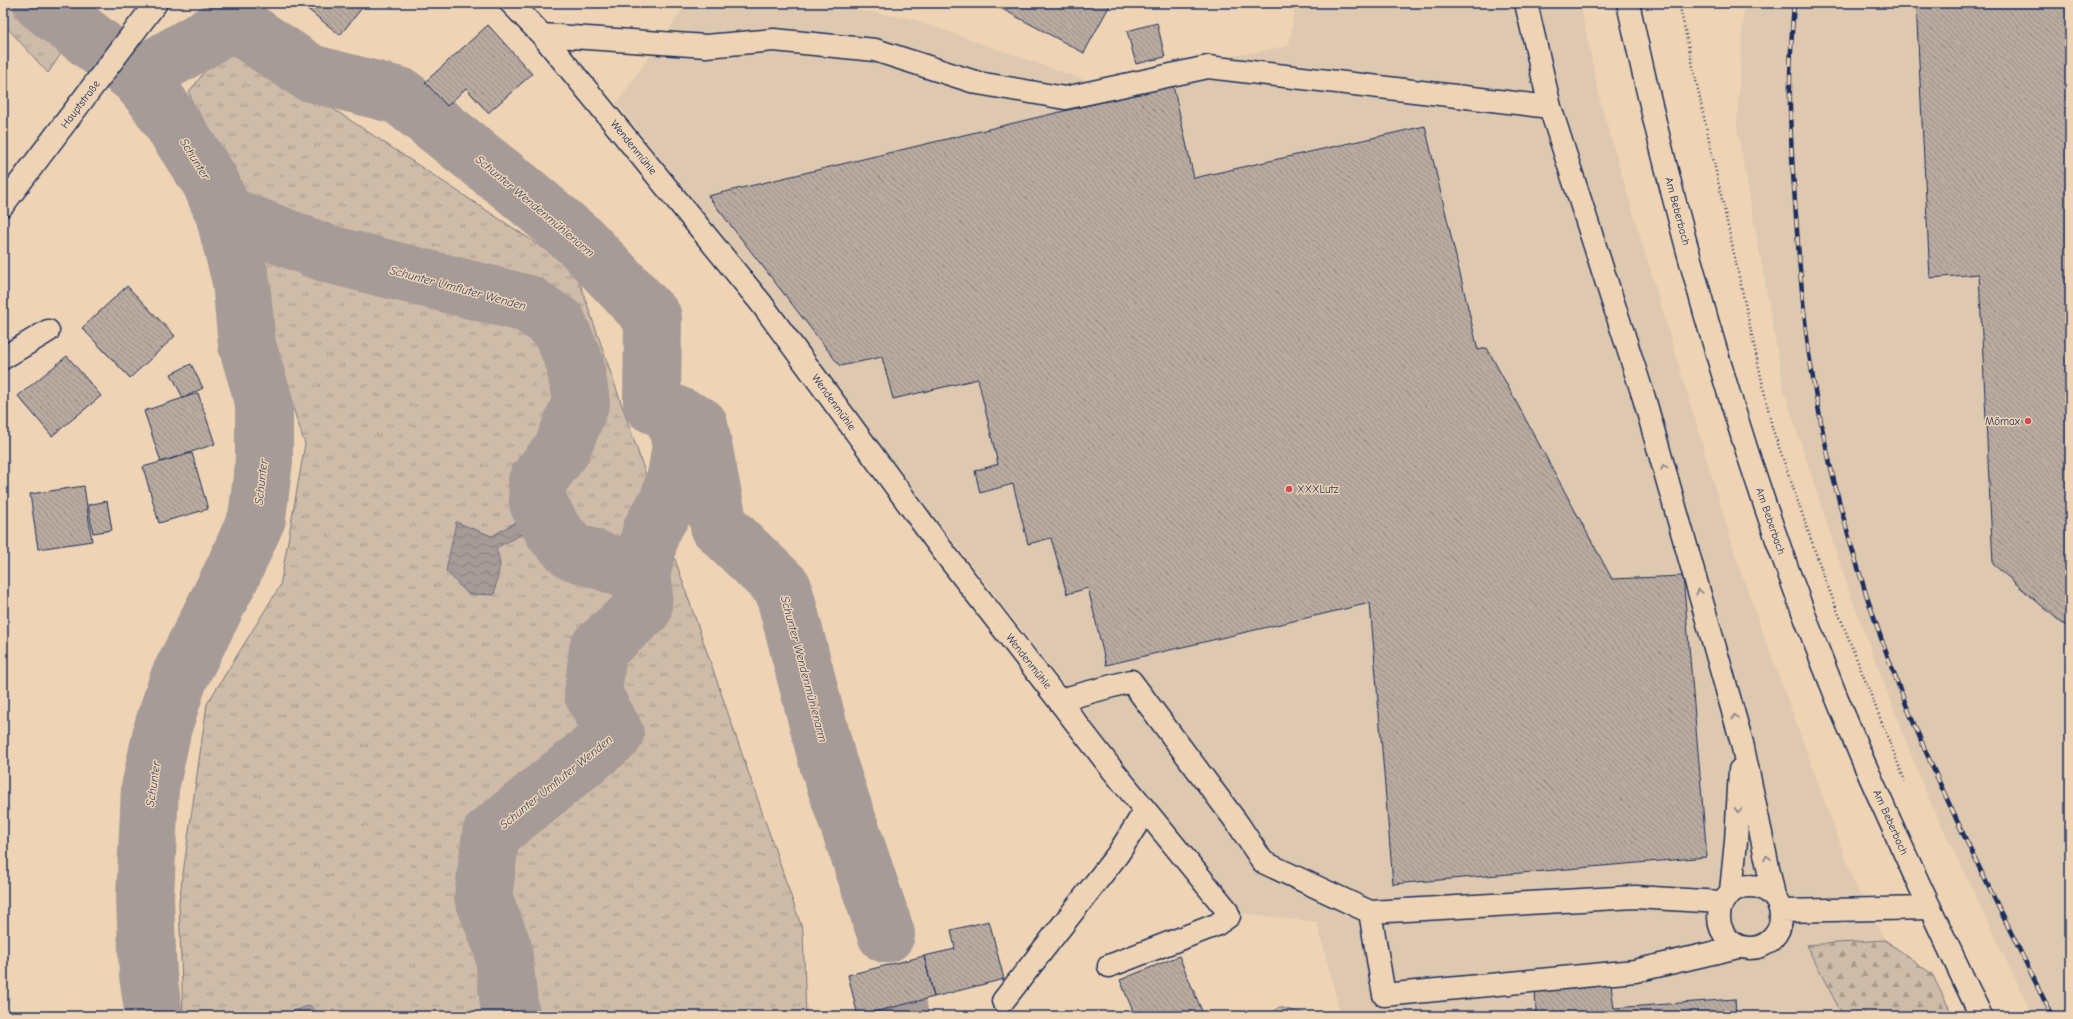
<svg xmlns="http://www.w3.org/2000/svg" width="2073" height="1019" font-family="'Comic Neue',sans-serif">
<defs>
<pattern id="grass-tufts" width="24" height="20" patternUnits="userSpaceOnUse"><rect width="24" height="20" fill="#cfbca8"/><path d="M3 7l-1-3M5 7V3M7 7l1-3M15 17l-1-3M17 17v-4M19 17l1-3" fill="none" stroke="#a7998c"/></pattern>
<pattern id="forest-firs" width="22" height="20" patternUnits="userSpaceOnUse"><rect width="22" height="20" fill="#cfbca8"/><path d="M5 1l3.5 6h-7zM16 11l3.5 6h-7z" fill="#a7998c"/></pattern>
<pattern id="water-waves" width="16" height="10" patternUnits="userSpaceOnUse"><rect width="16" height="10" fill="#a69b97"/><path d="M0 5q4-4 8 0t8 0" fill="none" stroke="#867f7e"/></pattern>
<pattern id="building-back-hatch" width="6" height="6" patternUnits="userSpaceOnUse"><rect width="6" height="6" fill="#baaba0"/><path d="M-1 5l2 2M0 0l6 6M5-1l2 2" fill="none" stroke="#968c86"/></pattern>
</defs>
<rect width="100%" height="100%" fill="#eed4b5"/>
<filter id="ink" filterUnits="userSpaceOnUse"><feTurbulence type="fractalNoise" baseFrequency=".025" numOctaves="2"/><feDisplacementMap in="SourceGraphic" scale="8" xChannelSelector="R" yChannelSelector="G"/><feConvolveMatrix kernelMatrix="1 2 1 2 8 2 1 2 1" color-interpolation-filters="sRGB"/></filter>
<g filter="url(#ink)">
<path fill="#dec8af" d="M687,3H814L912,19L1090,82L1289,46L1296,3H1580L1601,105L1740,570L1856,887L1885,940L1806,945L1843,1016H1341L1317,922L1239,913L617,103Z
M1744,3H2070V1016H2033L1925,791L1849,591L1785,394L1737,126Z"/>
<path fill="url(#grass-tufts)" stroke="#757683" d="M3,3H95L48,73L3,23Z
M229,40L575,269L803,931L806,1016H183L179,902L207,704L280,586L305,444L189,92Z"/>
<path fill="url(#forest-firs)" stroke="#757683" d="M1885,940L1932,974L1953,1016H1843L1806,945Z
M1279,1007L1312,1016H1269Z"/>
<path fill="url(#water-waves)" stroke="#6e7080" d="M542,507L546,521L496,548L500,564L494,595L468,594L446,571L456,522L492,536Z
M310,1005L319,1016H289V1013Z"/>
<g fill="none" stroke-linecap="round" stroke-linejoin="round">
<path stroke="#a69b97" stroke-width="58" d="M42,3L138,77L155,97L210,181L224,214L241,281L247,345L264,402V460L257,518L233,572L179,678L163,727L150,788L145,898L148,975L154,1016
M138,77L233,22L310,73L400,96L518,189L581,242L653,318L652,404L699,425L719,526L783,588L828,763L886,934
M224,214L328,254L528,304L558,324L575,363L581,402L562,449L537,481L538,503L554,532L572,551L634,572L644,588L643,609L598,649L593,694L615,734L491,834L483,897L503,948L510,1014L512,1016
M640,580L651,531L668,502L676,476L681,446L674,414
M897,1016L899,1012"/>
</g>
<path fill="url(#building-back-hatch)" stroke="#1b2f5e" d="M300,3H366L340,35Z
M991,3H1111L1084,53Z
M1916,3H2070V630L1993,564L1979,274L1930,278Z
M1157,23L1165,57L1136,64L1127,31Z
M488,25L532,74L488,113L466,88L447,106L425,82Z
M1173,85L1194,178L1425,126L1478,350L1487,348L1612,579L1683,576L1707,857L1393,884L1370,603L1106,665L1088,588L1067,594L1051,538L1028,544L1013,484L980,493L975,471L998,464L978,379L893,399L882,357L840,366L708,196Z
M127,286L175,336L130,378L82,328Z
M67,356L101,396L52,436L18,396Z
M191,364L203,388L183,398L171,374Z
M198,393L215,444L161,462L144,411Z
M192,453L208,509L159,523L143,467Z
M84,486L92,541L38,549L30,494Z
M107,501L112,530L93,533L88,505Z
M989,921L1004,979L934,997L924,956L955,949L951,930Z
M924,956L934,997L858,1016L848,975Z
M1179,956L1204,1016H1135L1120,980Z
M1611,984L1614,1008L1735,999L1736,1016H1486L1536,1012L1535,989Z"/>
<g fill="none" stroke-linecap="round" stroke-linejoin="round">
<defs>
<path id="minor" d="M511,3L542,35L761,303L943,551L1111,768L1226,909L1229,916L1216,925L1109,966
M542,35L706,46L774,40L875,50L978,83L1065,98L1208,67L1550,107L1526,3
M1550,107L1644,398L1742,743L1774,896
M3,358L48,331
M1060,700L1131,681L1238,824L1263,862L1370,912L1635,897L1721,902
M1719 917a31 31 0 1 1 62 0a31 31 0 1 1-62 0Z
M1731,891L1736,841L1740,770
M1781,911L1930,908
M1370,912L1384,995L1635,971L1738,947
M1003,1001L1118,854L1145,811"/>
<path id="major" d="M1628,3C1683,260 1757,514 1861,756C1899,843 1940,930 1981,1016
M3,205L156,3"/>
</defs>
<use href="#minor" stroke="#1b2f5e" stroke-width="25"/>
<use href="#major" stroke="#1b2f5e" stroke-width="25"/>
<path stroke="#1b2f5e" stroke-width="2.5" stroke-dasharray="1 3" stroke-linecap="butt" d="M1679,3L1772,427L1823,574L1905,781"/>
<use href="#minor" stroke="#eed4b5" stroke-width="22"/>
<use href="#major" stroke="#eed4b5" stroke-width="22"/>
<defs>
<path id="rail" d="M1794,3C1792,30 1790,56 1790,83C1789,127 1793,172 1796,216C1799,262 1803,308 1809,354C1826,469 1859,584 1901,692C1945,803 2000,909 2052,1016"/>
</defs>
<use href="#rail" stroke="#1b2f5e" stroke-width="4.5"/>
<use href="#rail" stroke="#eed4b5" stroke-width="3" stroke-dasharray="9" stroke-linecap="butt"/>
</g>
<defs><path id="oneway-chevron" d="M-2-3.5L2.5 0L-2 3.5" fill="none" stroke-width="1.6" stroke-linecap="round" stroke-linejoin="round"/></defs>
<g stroke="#84828a">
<use href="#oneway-chevron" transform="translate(1664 467) rotate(-106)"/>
<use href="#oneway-chevron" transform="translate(1699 592) rotate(-106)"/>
<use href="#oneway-chevron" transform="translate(1735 717) rotate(-106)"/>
<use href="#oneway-chevron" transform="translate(1738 810) rotate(93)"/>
<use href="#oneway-chevron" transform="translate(1767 858) rotate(-102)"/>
</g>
</g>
<g fill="#d1495b" stroke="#eed4b5" stroke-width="1.5">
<circle cx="2028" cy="421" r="4"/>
<circle cx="1289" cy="489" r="4"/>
</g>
<g text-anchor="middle" stroke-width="3" stroke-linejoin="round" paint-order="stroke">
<g font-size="11" fill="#1b2f5e" stroke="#eed4b5">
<text transform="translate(80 104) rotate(-53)" y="4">Hauptstraße</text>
<text transform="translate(634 147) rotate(51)" y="4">Wendenmühle</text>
<text transform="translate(1678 211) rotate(75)" y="4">Am Beberbach</text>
<text transform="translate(834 402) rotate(54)" y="4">Wendenmühle</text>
<text transform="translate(1771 521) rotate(71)" y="4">Am Beberbach</text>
<text transform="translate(1029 661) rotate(52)" y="4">Wendenmühle</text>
<text transform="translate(1891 822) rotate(66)" y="4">Am Beberbach</text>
</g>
<g font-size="11" fill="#1b2f5e" stroke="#eed4b5" text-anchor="end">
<text x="2020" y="425">Mömax</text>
<text x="1297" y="493" text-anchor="start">XXXLutz</text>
</g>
<g font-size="12" font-style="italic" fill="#374569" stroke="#eed4b5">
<text transform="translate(195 159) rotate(58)" y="4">Schunter</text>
<text transform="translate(535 206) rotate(40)" y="4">Schunter Wendenmühlenarm</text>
<text transform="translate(458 288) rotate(15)" y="4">Schunter Umfluter Wenden</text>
<text transform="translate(261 482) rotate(-84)" y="4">Schunter</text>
<text transform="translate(804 669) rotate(75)" y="4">Schunter Wendenmühlenarm</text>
<text transform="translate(556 782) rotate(-39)" y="4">Schunter Umfluter Wenden</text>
<text transform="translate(153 784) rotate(-82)" y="4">Schunter</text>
</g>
</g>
<rect width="2073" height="1019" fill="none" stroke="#eed4b5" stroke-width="16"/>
<rect x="8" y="8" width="2057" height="1003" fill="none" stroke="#1b2f5e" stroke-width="1.5" filter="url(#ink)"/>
</svg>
